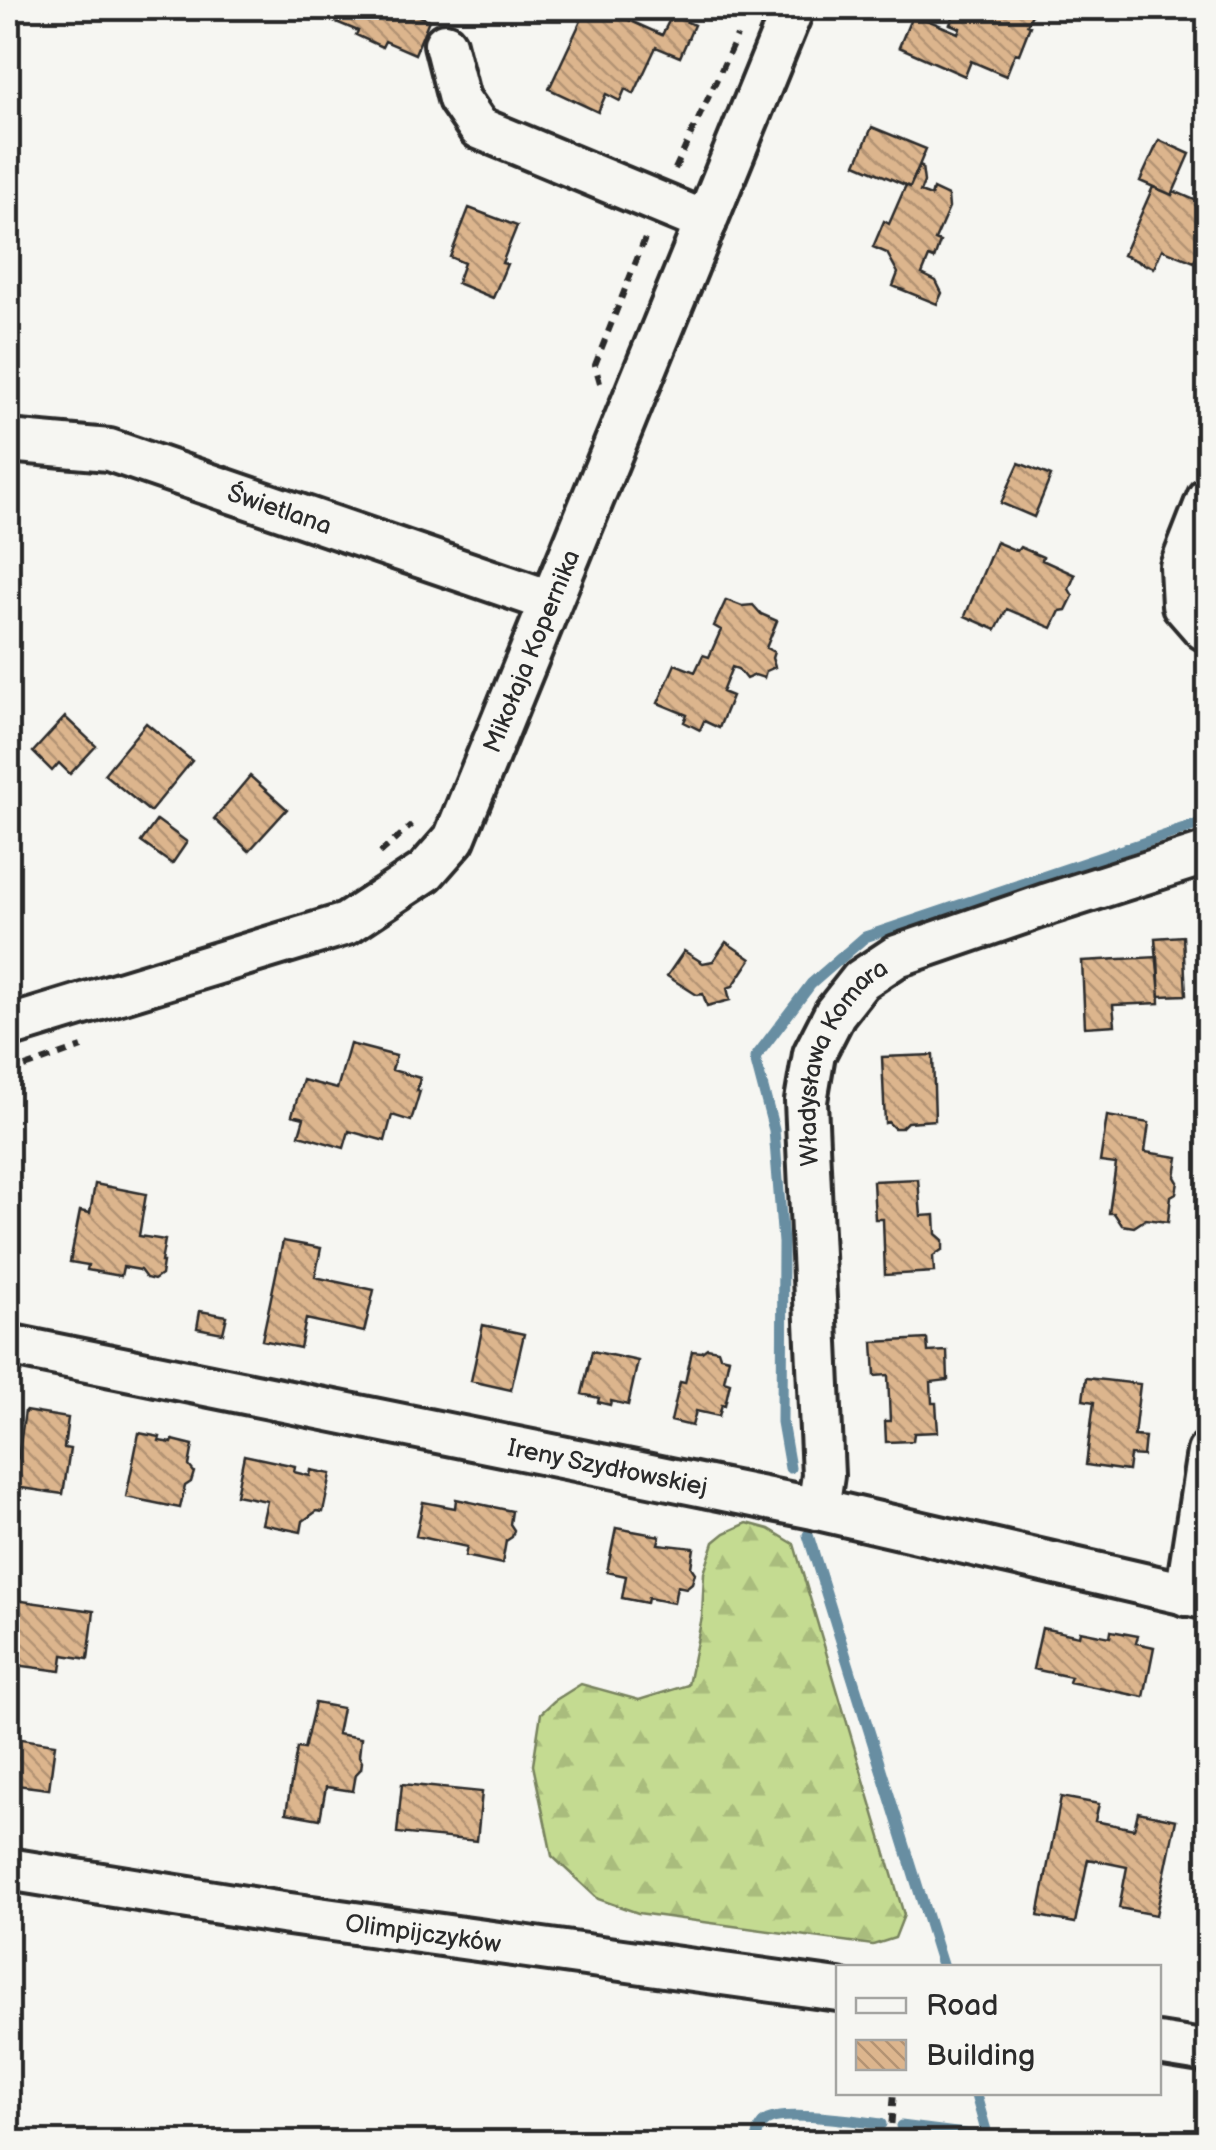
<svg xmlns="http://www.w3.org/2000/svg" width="1216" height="2150" font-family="'Balsamiq Sans',sans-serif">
<defs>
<pattern id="forest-firs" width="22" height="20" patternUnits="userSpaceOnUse" patternTransform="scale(2.5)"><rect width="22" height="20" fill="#c4db91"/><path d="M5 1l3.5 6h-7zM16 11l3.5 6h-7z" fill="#a9bc7d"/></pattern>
<pattern id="building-back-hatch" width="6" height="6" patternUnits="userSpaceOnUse" patternTransform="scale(2.5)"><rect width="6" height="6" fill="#dcb58d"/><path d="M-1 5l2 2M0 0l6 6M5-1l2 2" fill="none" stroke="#b39373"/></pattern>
</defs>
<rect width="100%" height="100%" fill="#f6f6f2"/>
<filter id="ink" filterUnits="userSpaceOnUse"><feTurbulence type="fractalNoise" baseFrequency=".01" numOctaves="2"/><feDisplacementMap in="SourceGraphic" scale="20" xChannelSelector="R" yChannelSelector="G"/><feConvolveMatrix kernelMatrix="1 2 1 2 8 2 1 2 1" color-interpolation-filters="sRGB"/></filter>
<g filter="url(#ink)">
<path fill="url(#forest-firs)" stroke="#78835e" stroke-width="2.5" d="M747,1523L769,1529L794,1544L904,1915L895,1938L873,1945L638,1913L598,1899L552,1856L533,1765L541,1713L554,1701L581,1684L639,1700L688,1685L702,1617L704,1573L714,1542L725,1533Z"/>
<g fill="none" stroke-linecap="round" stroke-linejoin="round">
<path stroke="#688ea2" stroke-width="11" d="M790,1468L782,1422L783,1243L774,1130L755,1058L811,984L865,937L1208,821
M808,1535L943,1968
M975,2092L989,2141
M901,2126L988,2137
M756,2142C757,2135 758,2126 766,2121C782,2110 860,2121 881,2124"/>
</g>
<path fill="url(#building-back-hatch)" stroke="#2b2b2b" stroke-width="2.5" d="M333,8H398L429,20L415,54L385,41L382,47L356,35L358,31L329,19Z
M587,8H602L662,35L672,15L694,25L680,57L656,47L634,94L625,89L620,101L606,94L598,112L549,89Z
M957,8H1035L1027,25L1030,26L1019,54L1015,53L1006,76L971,61L965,76L899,47L913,14L958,33L960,28L950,24Z
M872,127L926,149L910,187L856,164Z
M1159,140L1190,154L1172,195L1140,181Z
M920,165L922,166L924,182L920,192L931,196L933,189L948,196L949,208L935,240L940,242L934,259L929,257L922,274L936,281L942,293L937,304L893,286L898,273L887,253L873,247L884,221L889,224L906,185L910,187Z
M1153,187L1172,195L1174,191L1197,201L1196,205L1208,210V230L1194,262L1162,249L1154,268L1123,255Z
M469,208L517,226L502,263L507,264L493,298L457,283L464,263L450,257Z
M1019,463L1051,476L1034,517L1001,503Z
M996,542L1017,551L1020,547L1043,557L1042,560L1075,575L1069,589L1073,596L1066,610L1060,611L1052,628L1007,609L996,630L965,616Z
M726,600L742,606L753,605L761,614L777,621L766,648L774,652L772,658L775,667L766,671L764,678L755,675L746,679L738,669L732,667L722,692L732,696L719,728L704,721L700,730L684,722L687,715L658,703L675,664L695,672L703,655L709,657L721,630L714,626Z
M65,717L96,746L70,774L59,763L52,771L33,752Z
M146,723L192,761L150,812L104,774Z
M250,776L287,809L249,851L214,819Z
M157,820L187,842L172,864L141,842Z
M1183,936L1186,995L1160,996L1155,938Z
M726,942L751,959L733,986L727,988L730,1000L707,1006L703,994L697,995L667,976L684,951L703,963L713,961Z
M1158,957L1160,1003L1113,1005L1115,1025L1085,1027L1082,961Z
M350,1044L396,1056L392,1070L420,1078L417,1091H420L411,1121L392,1115L385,1141L349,1131L344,1148L299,1135L304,1118L292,1115L303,1080L337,1089Z
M933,1055L935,1120L907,1122L901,1128H894L888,1122L885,1123L882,1057Z
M1107,1116L1149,1123L1145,1152L1178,1157L1175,1177L1178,1182L1176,1193L1171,1196L1168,1222L1146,1219L1134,1227L1122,1225L1114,1213H1109L1116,1164L1100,1162Z
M918,1179L921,1216L935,1215L936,1234L943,1240V1249L933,1256L934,1272L885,1275L883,1219H875L873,1181Z
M95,1184L146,1194L139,1236L165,1240L161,1262H163L161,1275L154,1280L146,1278L140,1270L123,1267L121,1276L87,1270L88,1265L70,1262L80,1211L90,1213Z
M283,1241L321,1248L315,1277L374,1290L364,1332L306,1319L300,1348L262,1340Z
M200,1311L227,1316L223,1333L197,1328Z
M483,1325L524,1334L511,1390L471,1381Z
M927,1339L928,1352L947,1351L948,1380L931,1382L932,1403H936L938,1432L914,1433L913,1441L886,1442L885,1421H890L888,1375L875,1376L873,1342Z
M707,1348L718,1350L720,1356L729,1358L724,1381L730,1383L725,1405L722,1404L719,1416L696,1411L692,1426L671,1421L680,1382L685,1383L692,1351L702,1352Z
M592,1351L638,1361L628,1405L611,1401L610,1405L598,1402L599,1398L582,1394Z
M1086,1378L1140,1384L1134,1436L1145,1437L1143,1456L1130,1455L1128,1471L1086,1465L1094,1402L1083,1400Z
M25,1411L68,1418L64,1448L70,1449L63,1494L8,1486L12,1457L18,1458Z
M139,1433L160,1437L159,1441L172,1443L173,1440L193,1445L189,1466L194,1472L191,1482L185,1486L180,1508L126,1497Z
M244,1455L295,1466L294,1472L310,1476L311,1470L331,1474L323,1512L317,1511L303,1521L301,1532L262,1524L267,1501L236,1495Z
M456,1499L512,1511L510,1524L514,1530L512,1537L506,1541L502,1564L465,1556L467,1547L416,1536L423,1502L455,1508Z
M616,1528L660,1536L658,1544L694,1548L691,1567L695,1573L692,1583L686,1588L677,1586L674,1603L648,1598L647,1603L622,1598L626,1576L607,1572Z
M8,1599L94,1611L88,1659L63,1655L61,1671L8,1664Z
M1042,1628L1079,1636L1080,1631L1110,1637L1111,1631L1138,1636L1136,1643L1154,1647L1144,1697L1069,1682L1071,1677L1033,1669Z
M315,1703L342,1708L337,1734L361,1738L359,1756L362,1762L361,1769L356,1774L353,1791L326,1787L320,1819L286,1813L297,1748L304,1749Z
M8,1737L55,1744L49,1789L8,1784Z
M402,1784L482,1792L477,1841L397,1833Z
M1061,1797L1099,1804L1095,1821L1134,1829L1138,1812L1176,1820L1156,1915L1119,1908L1127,1867L1088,1859L1075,1923L1038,1916Z
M1206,1893L1208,1894V1929L1198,1927Z"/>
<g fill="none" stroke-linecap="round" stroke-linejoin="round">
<defs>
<g id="minor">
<path d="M445,44L459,99L479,128L706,222"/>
<path id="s1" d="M8,441L109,450L550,601"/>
<path d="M1208,498L1181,567L1183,605L1204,629L1208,631"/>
<path id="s2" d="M8,1027L346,924L425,872L454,839L793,8"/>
<path id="s3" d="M8,1345L818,1509L1208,1599"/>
<path id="s4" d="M818,1509L823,1475L806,1101L814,1054L835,1013L861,980L897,956L1048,904L1208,853"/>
<path d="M1186,1595L1208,1452"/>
<path id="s5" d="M8,1869L282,1913L838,1990"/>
<path d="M1158,2044L1208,2052"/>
</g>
</defs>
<use href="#minor" stroke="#2b2b2b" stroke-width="48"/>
<path stroke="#2b2b2b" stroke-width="6" stroke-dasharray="10 8" stroke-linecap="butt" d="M675,169L737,36
M600,383L595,365L646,236
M380,853L412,825
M8,1073L82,1047
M890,2142L894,2092"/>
<use href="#minor" stroke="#f6f6f2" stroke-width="40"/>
</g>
</g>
<g text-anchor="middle" stroke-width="10" stroke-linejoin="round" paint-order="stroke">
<g font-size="25" fill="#2b2b2b" stroke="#f6f6f2">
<text dy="9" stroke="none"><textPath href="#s1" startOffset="282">Świetlana</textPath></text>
<text dy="9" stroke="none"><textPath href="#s2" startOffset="695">Mikołaja Kopernika</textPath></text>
<text dy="9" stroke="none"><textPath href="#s4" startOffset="458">Władysława Komara</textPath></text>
<text dy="9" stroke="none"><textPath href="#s3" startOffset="612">Ireny Szydłowskiej</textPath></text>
<text dy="9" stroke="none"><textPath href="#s5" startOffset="420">Olimpijczyków</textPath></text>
</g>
</g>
<rect width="1216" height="2150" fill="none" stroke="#f6f6f2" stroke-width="40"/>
<rect x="20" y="20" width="1176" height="2110" fill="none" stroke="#2b2b2b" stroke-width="4" filter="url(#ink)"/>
<rect x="836" y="1965" width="325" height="130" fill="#f6f6f2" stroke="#a5a5a2" stroke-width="2.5"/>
<rect x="856" y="1998" width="50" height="15" fill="#f6f6f2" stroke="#a5a5a2" stroke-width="2.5"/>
<text x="926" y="2015" font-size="30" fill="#2b2b2b">Road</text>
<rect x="856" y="2040" width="50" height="30" fill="url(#building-back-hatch)" stroke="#a5a5a2" stroke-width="2.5"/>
<text x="926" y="2065" font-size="30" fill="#2b2b2b">Building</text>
</svg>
